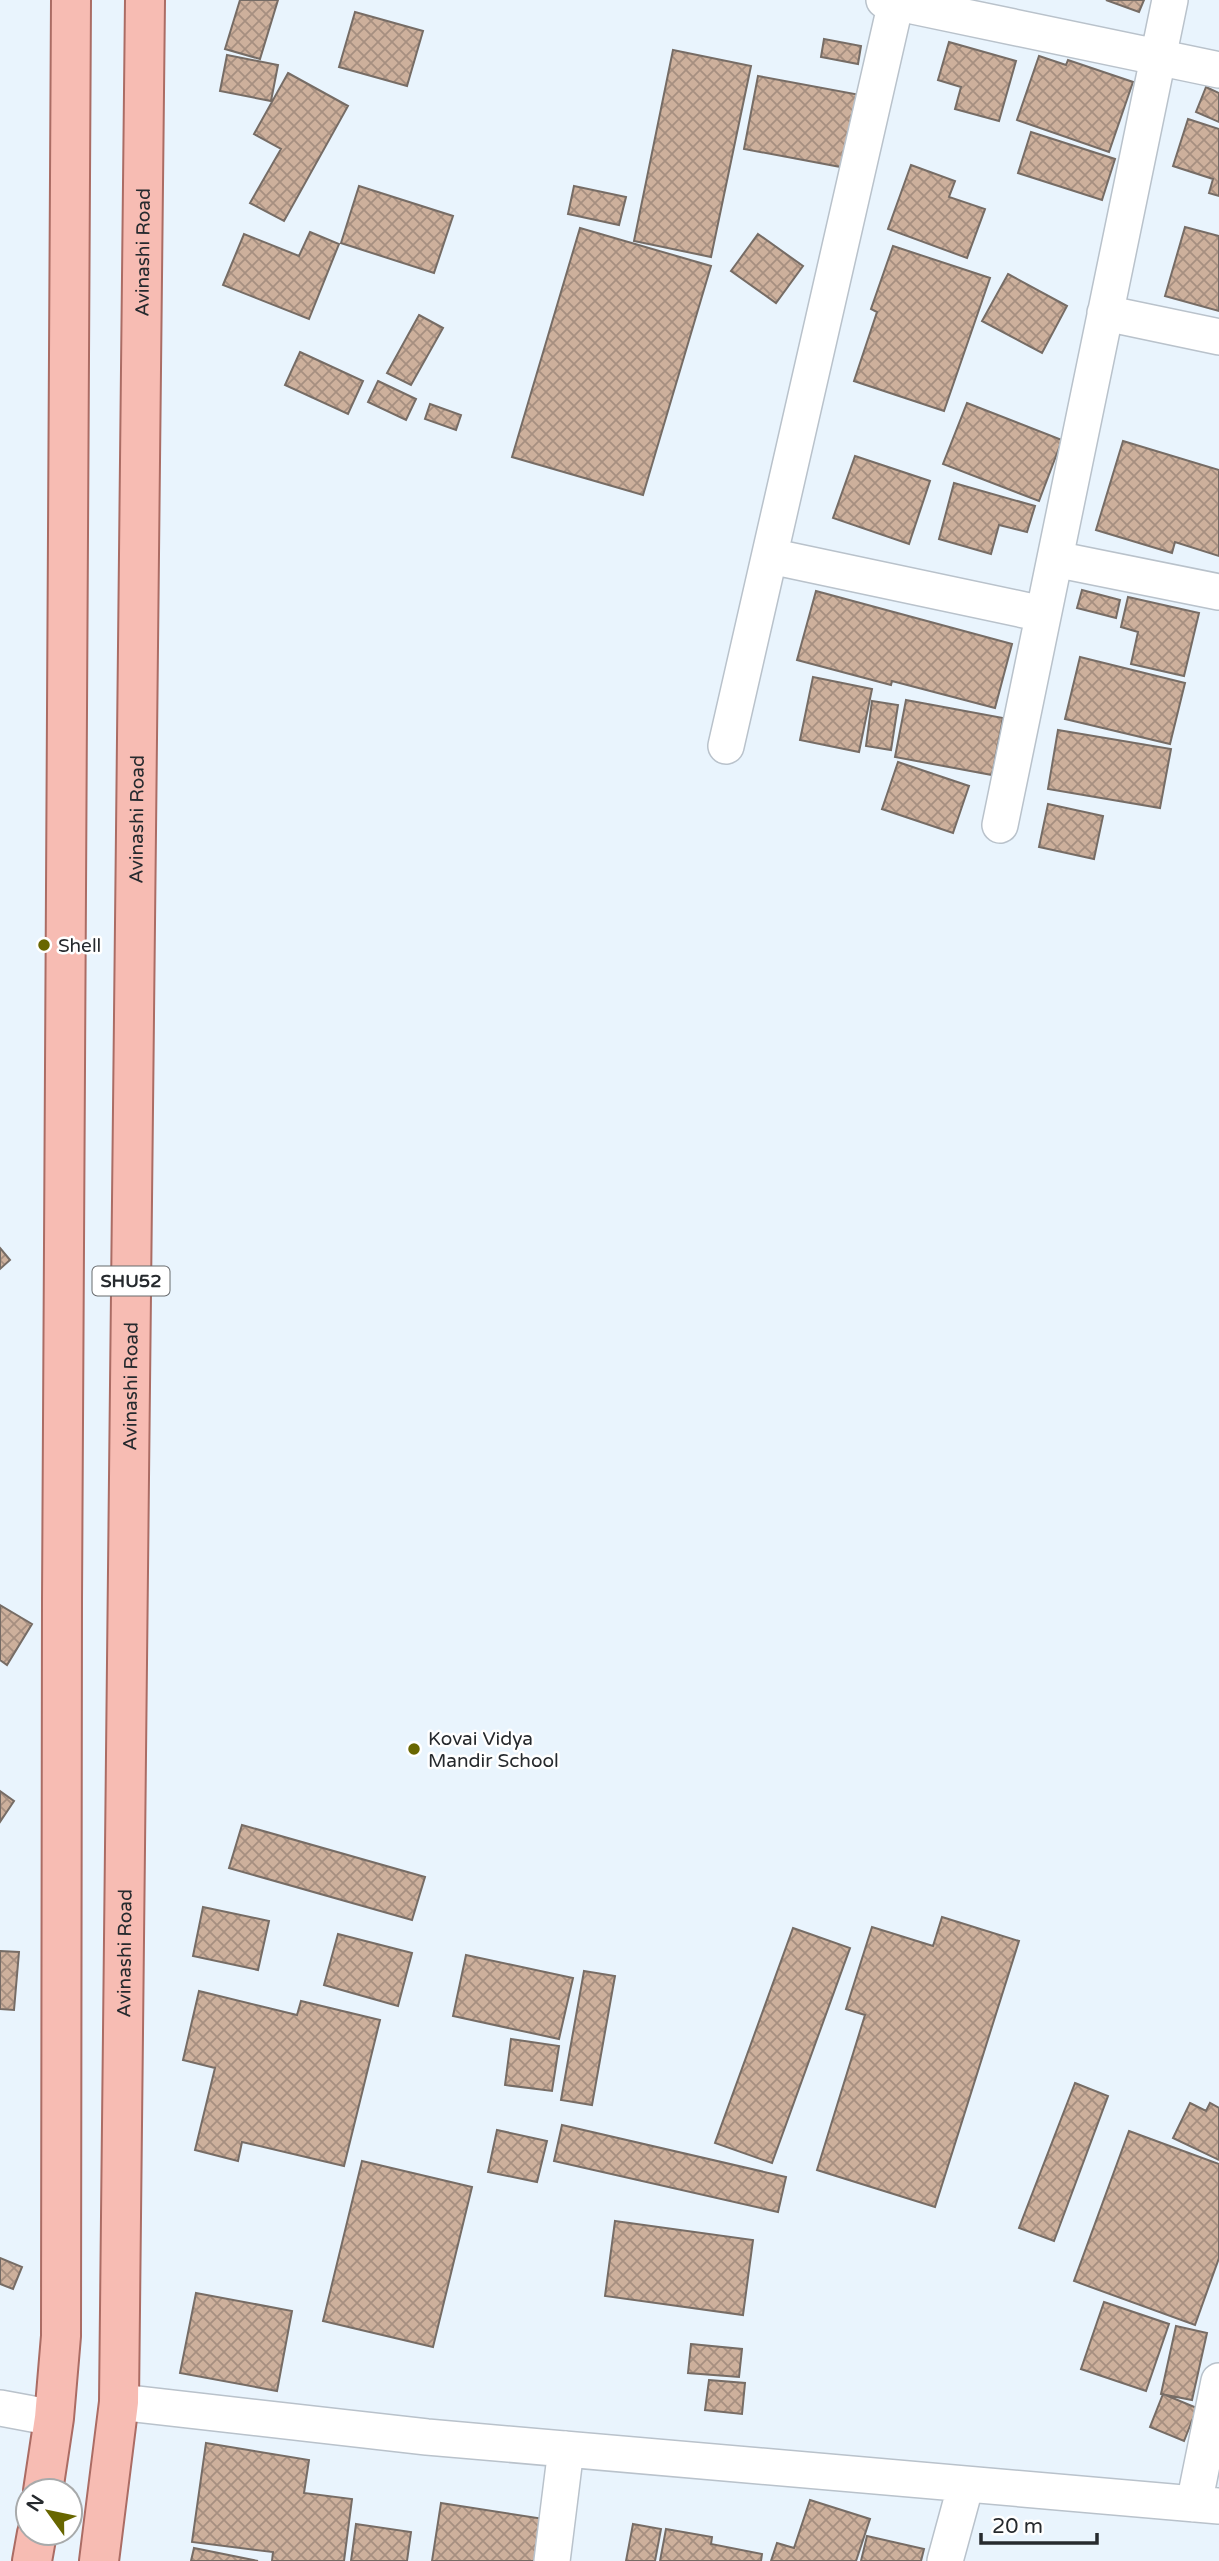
<svg xmlns="http://www.w3.org/2000/svg" width="1219" height="2561" font-family="'Varela Round',sans-serif">
<defs>
<pattern id="building-cross-hatch" width="8" height="8" patternUnits="userSpaceOnUse" patternTransform="scale(1.75)"><rect width="8" height="8" fill="#cdb09c"/><path d="M0 0l8 8M0 8l8-8" fill="none" stroke="#a68f80"/></pattern>
</defs>
<rect width="100%" height="100%" fill="#e9f4fd"/>
<path fill="url(#building-cross-hatch)" stroke="#766c65" stroke-width="2" d="M240,0H278L260,59L225,49Z
M1106,0H1144L1139,12Z
M355,12L423,31L407,86L339,67Z
M824,39L861,46L858,64L821,57Z
M949,42L1016,61L999,121L955,109L961,87L938,80Z
M673,50L751,66L711,257L634,241Z
M227,55L278,65L271,101L220,91Z
M1039,56L1066,65L1068,60L1133,82L1109,152L1017,120Z
M288,73L348,106L284,221L250,203L281,149L254,134Z
M758,76L860,95L846,168L744,149Z
M1206,87L1219,93V122L1196,112Z
M1188,119L1219,129V196L1209,193L1213,179L1173,166Z
M1031,132L1115,159L1102,200L1018,173Z
M911,165L955,181L949,197L985,209L967,258L888,229Z
M359,186L453,216L434,273L341,243Z
M574,186L626,197L619,225L568,214Z
M1185,227L1219,236V311L1165,296Z
M580,228L711,266L643,495L512,457Z
M310,232L339,244L309,319L223,285L244,234L299,256Z
M758,234L803,266L776,303L731,271Z
M893,246L990,278L944,411L854,381L877,312L871,309Z
M1008,274L1067,306L1042,353L982,321Z
M419,315L443,328L411,385L387,373Z
M300,352L363,381L348,414L285,385Z
M378,381L416,399L406,420L368,402Z
M967,403L1062,440L1039,501L943,464Z
M430,404L461,415L456,430L425,419Z
M1123,441L1219,470V556L1175,542L1172,553L1096,530Z
M855,456L930,481L909,544L833,518Z
M954,483L1035,506L1027,532L999,525L991,554L939,539Z
M1082,590L1120,600L1116,618L1077,608Z
M816,591L1012,644L995,708L892,681L891,685L797,660Z
M1128,597L1199,613L1184,676L1131,664L1138,632L1121,627Z
M1080,657L1185,683L1170,744L1065,719Z
M813,677L872,689L859,752L800,740Z
M906,700L1003,718L992,775L895,757Z
M872,701L898,705L891,750L866,746Z
M1058,730L1171,749L1160,808L1048,789Z
M898,762L969,786L953,833L882,809Z
M1048,804L1103,816L1094,859L1039,847Z
M0,1248L10,1260L0,1269Z
M0,1605L32,1624L7,1665L0,1660Z
M0,1791L14,1801L0,1822Z
M242,1825L425,1877L412,1920L229,1868Z
M203,1907L269,1921L258,1970L193,1956Z
M942,1917L1019,1941L935,2207L817,2170L865,2015L846,2009L872,1927L933,1946Z
M793,1928L850,1948L772,2163L715,2143Z
M338,1934L412,1953L398,2006L324,1985Z
M0,1951L19,1952L14,2010L0,2009Z
M466,1955L573,1978L559,2039L453,2016Z
M584,1971L615,1976L592,2105L561,2100Z
M199,1991L297,2015L301,2001L380,2020L344,2166L242,2142L238,2161L195,2150L215,2068L183,2060Z
M511,2039L559,2046L552,2091L505,2085Z
M1075,2083L1108,2096L1054,2241L1019,2228Z
M1190,2103L1206,2111L1210,2103L1219,2108V2160L1173,2138Z
M562,2125L786,2177L778,2212L554,2161Z
M497,2130L547,2141L537,2182L488,2172Z
M1129,2131L1219,2164V2258L1195,2325L1074,2281Z
M362,2161L472,2187L433,2347L323,2321Z
M615,2221L753,2240L743,2315L605,2296Z
M0,2258L22,2267L13,2289L0,2284Z
M196,2293L292,2311L277,2391L180,2373Z
M1104,2302L1169,2324L1146,2391L1081,2369Z
M1176,2326L1207,2333L1192,2400L1161,2394Z
M691,2344L742,2349L739,2377L688,2373Z
M709,2380L745,2383L742,2414L705,2410Z
M1163,2394L1197,2408L1184,2441L1150,2427Z
M206,2443L309,2460L304,2493L352,2499L344,2561H272L273,2552L192,2542Z
M810,2500L870,2519L856,2561H771L777,2543L794,2548Z
M441,2503L557,2521L550,2561H432Z
M356,2524L411,2532L407,2561H351Z
M633,2524L661,2529L655,2561H626Z
M666,2529L712,2537L711,2544L762,2554L761,2561H660Z
M867,2536L924,2549L921,2561H861Z
M194,2548L258,2561H191Z"/>
<g fill="none" stroke-linecap="round" stroke-linejoin="round">
<defs>
<path id="minor" d="M884,0L1219,70
M1105,313L1219,337
M770,556L1043,614
M1055,559L1219,592
M726,746L896,2
M1000,825L1170,0
M119,2402L427,2437L1219,2506
M0,2408L54,2418
M1194,2504L1219,2381
M552,2561L566,2449
M945,2561L966,2484"/>
<g id="primary">
<path d="M43,2491L54,2418L61,2336L62,1601L71,0"/>
<path d="M32,2561L37,2533"/>
<path id="s1" d="M99,2561L119,2402L145,0"/>
</g>
</defs>
<use href="#minor" stroke="#b9c2cb" stroke-width="38"/>
<use href="#primary" stroke="#ab6c64" stroke-width="42"/>
<use href="#minor" stroke="#fff" stroke-width="35"/>
<use href="#primary" stroke="#f7bcb3" stroke-width="38"/>
</g>
<g fill="#686600" stroke="#fff" stroke-width="2.5">
<circle cx="44" cy="945" r="7"/>
<circle cx="414" cy="1749" r="7"/>
</g>
<g text-anchor="middle" stroke-width="5" stroke-linejoin="round" paint-order="stroke">
<rect fill="#fff" stroke="#676a6d" stroke-width="2" x="92.5" y="1266.5" width="77" height="29" rx="5"/>
<g font-size="18" font-weight="bold" fill="#262a2e">
<text x="131" y="1287">SHU52</text>
</g>
<g font-size="19" fill="#262a2e" stroke="#fff">
<text dy="7" stroke="none"><textPath href="#s1" startOffset="2310">Avinashi Road</textPath></text>
<text dy="7" stroke="none"><textPath href="#s1" startOffset="1743">Avinashi Road</textPath></text>
<text dy="7" stroke="none"><textPath href="#s1" startOffset="1176">Avinashi Road</textPath></text>
<text dy="7" stroke="none"><textPath href="#s1" startOffset="609">Avinashi Road</textPath></text>
</g>
<g font-size="19" fill="#262a2e" stroke="#fff" text-anchor="start">
<text x="58" y="952">Shell</text>
<text x="428" y="1745">Kovai Vidya<tspan x="428" dy="22">Mandir School</tspan></text>
</g>
</g>
<g transform="translate(49 2512) rotate(303)"><circle r="33" fill="#ffffff" stroke="#a8aaab" stroke-width="2"/>
<path d="M0-5L12 26L0 18L-12 26Z" fill="#686600"/>
<text y="-10" font-size="19" font-weight="bold" text-anchor="middle" fill="#262a2e">N</text>
</g>
<path d="M981 2533v10h116v-10" fill="none" stroke="#262a2e" stroke-width="3.5"/>
<text x="992" y="2533" font-size="21" fill="#262a2e" stroke="#ffffff" stroke-width="5" paint-order="stroke">20 m</text>
</svg>
